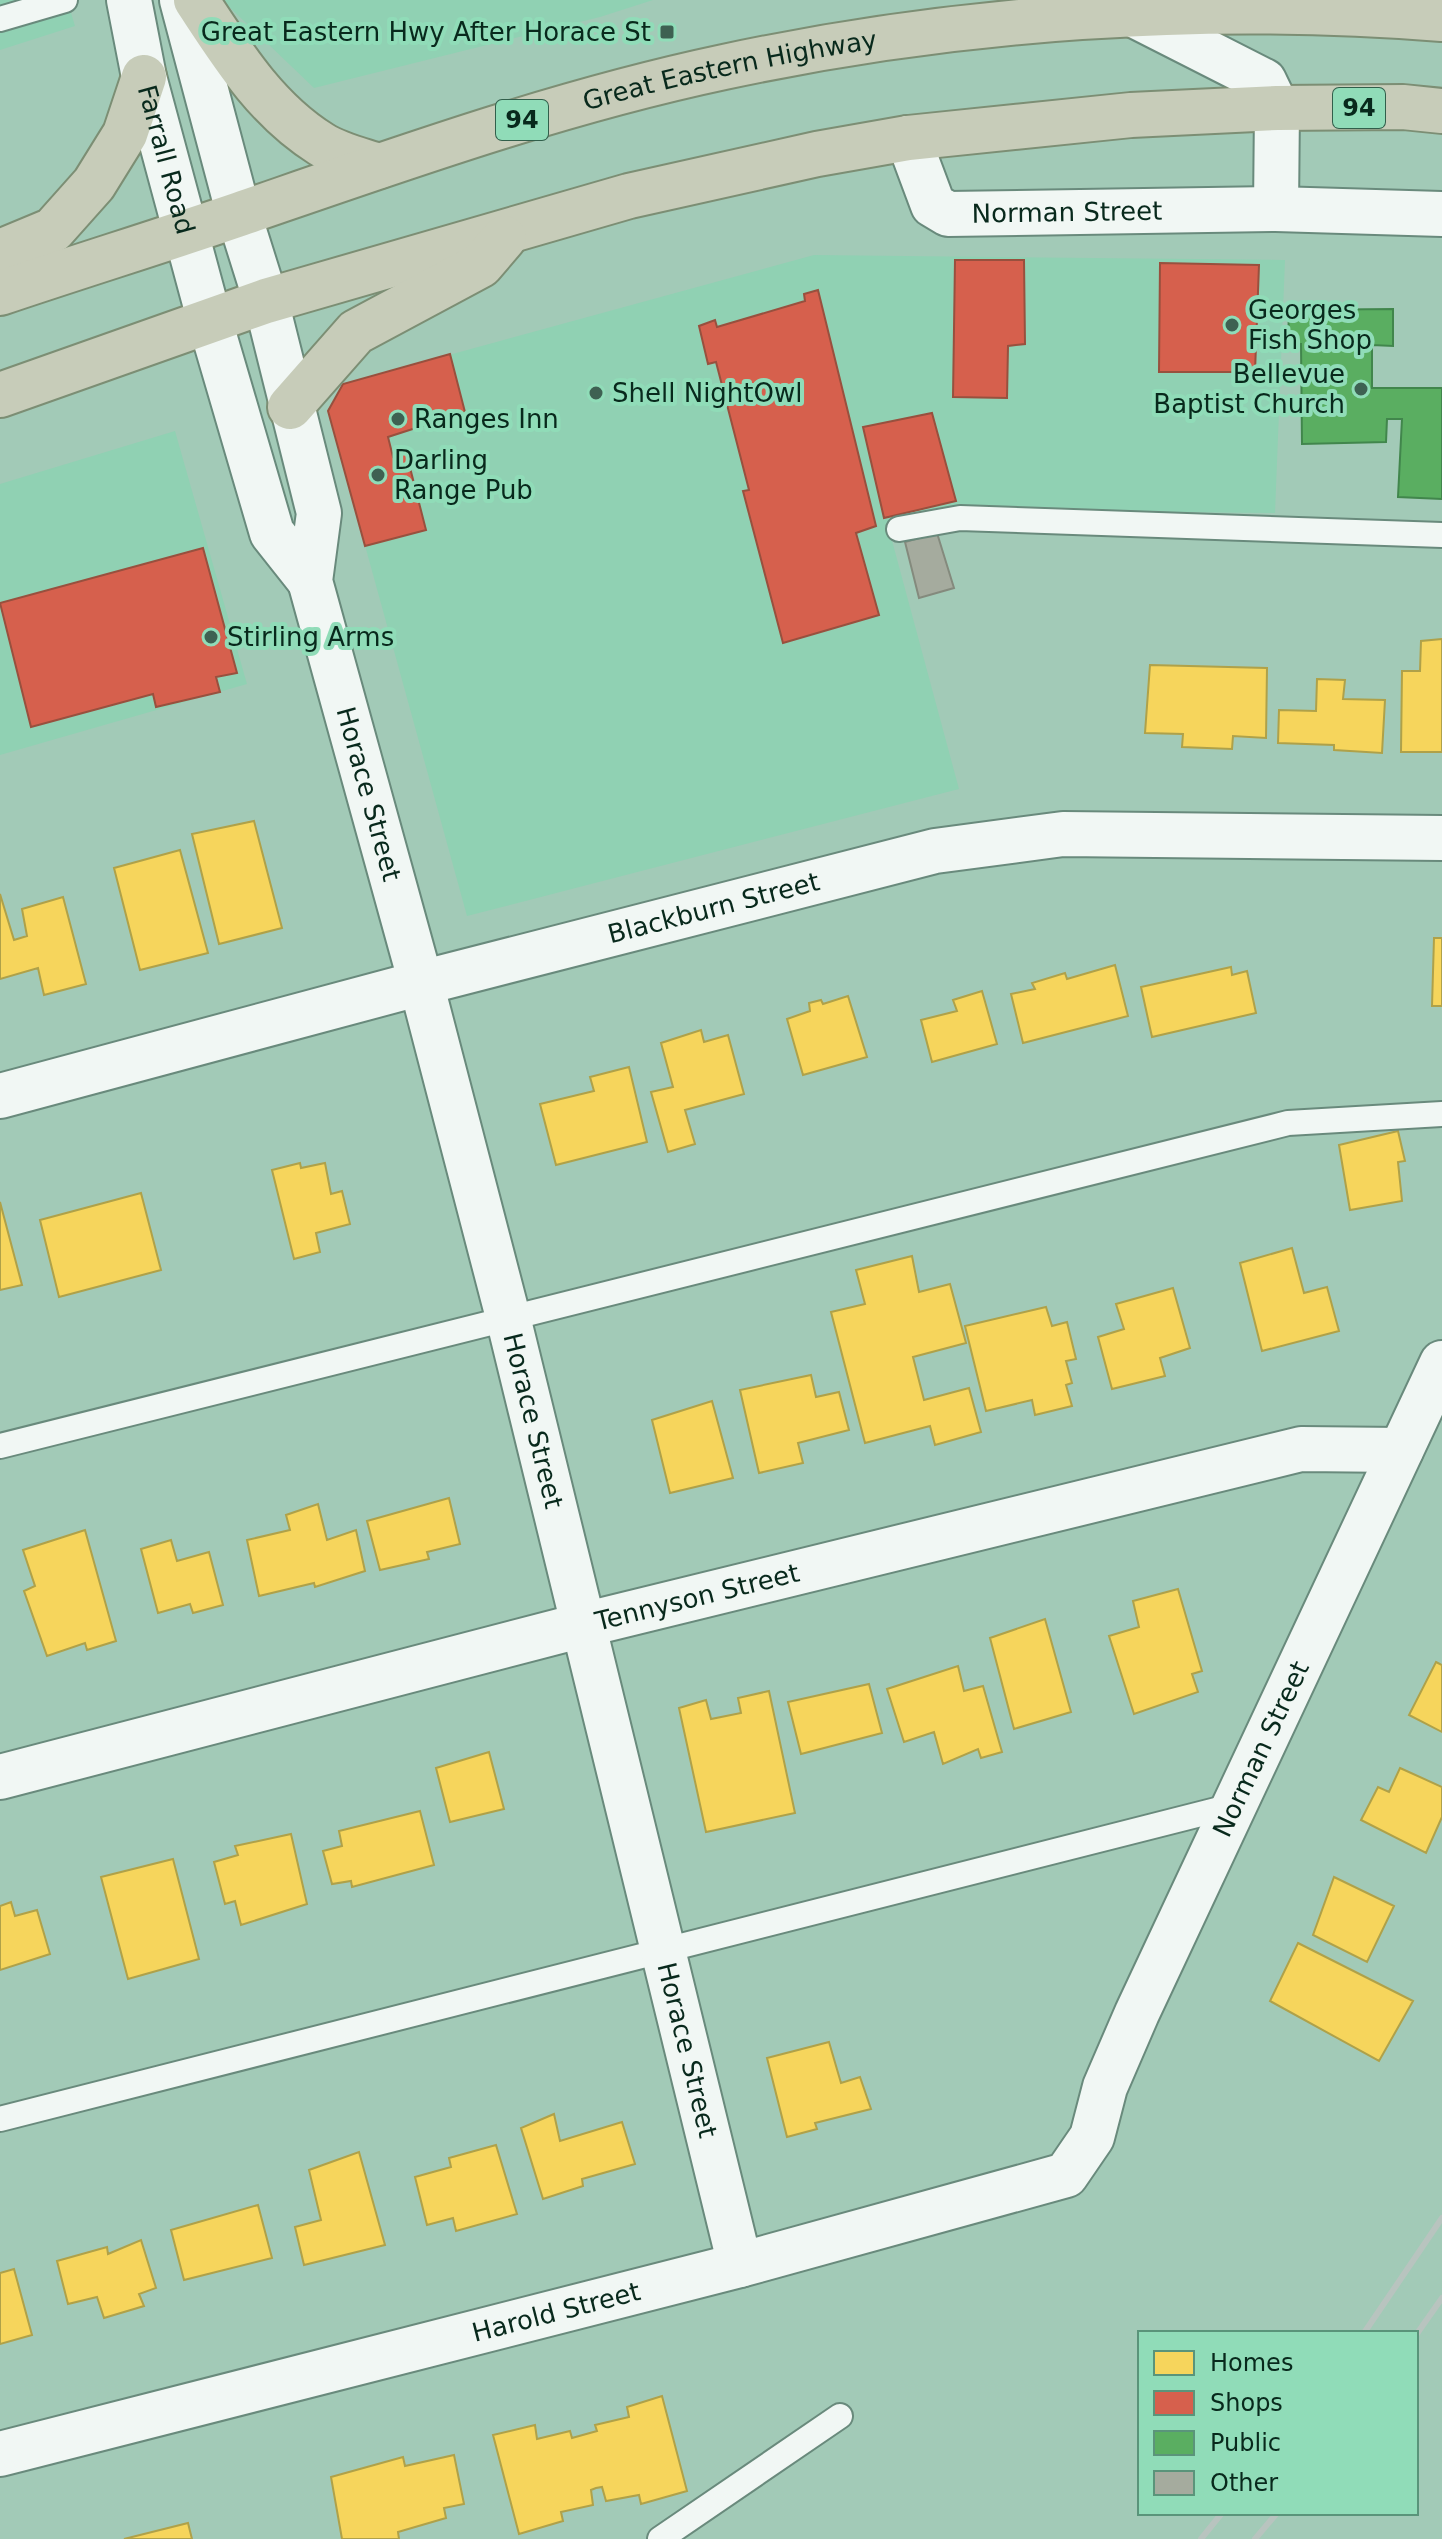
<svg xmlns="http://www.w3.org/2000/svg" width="1442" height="2539" font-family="'DejaVu Sans',sans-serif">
<rect width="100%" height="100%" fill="#a2cab7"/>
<path fill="#90d1b3" d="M0,0H67L75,26L0,50Z
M222,0H653L600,17L314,88Z
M814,255L1285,260L1275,513L958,510L887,522L959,789L467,916L328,411L343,384Z
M175,431L247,684L0,755V484Z"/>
<path fill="#f6d55c" stroke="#afa149" stroke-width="2" d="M1442,639V752H1401L1402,671H1420L1421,641Z
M1150,665L1267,668L1266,738L1233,736L1232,749L1182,747L1183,734L1145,733Z
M1317,679L1345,680L1343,699L1385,700L1382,753L1334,750V745L1278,743L1279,710L1316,711Z
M254,821L282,928L219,944L192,834Z
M180,850L208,953L140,970L114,868Z
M0,894L14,940L27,936L22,909L63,897L86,984L44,995L38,968L0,979Z
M1434,938H1442V1006H1432Z
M1115,965L1128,1016L1023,1043L1011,994L1035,989L1032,983L1065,973L1067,979Z
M1231,967L1232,975L1247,971L1256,1013L1152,1037L1141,987Z
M982,991L997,1044L932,1062L921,1020L957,1011L953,1000Z
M848,996L867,1057L803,1075L787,1019L810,1011L809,1003L821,1000L823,1004Z
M701,1030L704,1042L728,1035L744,1094L685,1110L695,1144L668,1152L651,1092L673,1087L661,1043Z
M629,1067L647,1142L556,1165L540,1104L594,1091L590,1077Z
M1398,1131L1405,1161L1398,1162L1402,1201L1350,1210L1339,1145Z
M300,1163L301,1168L325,1163L331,1194L342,1191L350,1224L316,1233L320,1252L294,1259L272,1170Z
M141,1193L161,1270L59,1297L40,1220Z
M0,1202L22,1285L0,1290Z
M1292,1248L1304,1293L1327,1287L1339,1331L1262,1351L1240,1263Z
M912,1256L919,1292L950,1284L966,1343L913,1357L924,1400L969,1388L981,1432L935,1445L930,1426L865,1443L831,1312L865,1304L856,1270Z
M1173,1288L1190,1348L1160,1358L1165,1376L1112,1389L1098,1337L1124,1329L1116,1304Z
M1046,1307L1052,1326L1067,1322L1076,1359L1066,1361L1072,1383L1066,1385L1072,1406L1035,1415L1032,1400L986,1411L965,1326Z
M811,1375L816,1397L839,1392L849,1430L798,1443L803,1463L759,1473L740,1390Z
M712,1401L733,1478L670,1493L652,1420Z
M449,1498L460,1544L427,1552L429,1559L380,1570L367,1521Z
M318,1504L327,1540L356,1530L365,1571L315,1587L314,1583L259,1596L247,1540L290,1530L286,1515Z
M85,1530L116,1641L87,1650L85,1643L47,1656L24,1591L35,1586L23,1550Z
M171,1540L177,1561L209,1552L223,1605L193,1613L190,1604L158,1613L141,1549Z
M1178,1589L1202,1671L1192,1674L1198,1692L1134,1714L1109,1636L1139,1627L1133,1601Z
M1045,1619L1071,1712L1014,1729L990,1638Z
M1436,1662L1442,1665V1732L1409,1715Z
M958,1666L964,1691L983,1686L1002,1752L981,1758L978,1749L943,1764L934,1732L904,1742L887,1689Z
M869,1684L882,1733L801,1754L788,1702Z
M769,1691L795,1813L706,1832L679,1708L706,1700L711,1719L741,1713L738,1698Z
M489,1752L504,1809L450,1822L436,1768Z
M1400,1768L1442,1787V1817L1426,1853L1361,1820L1378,1787L1389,1792Z
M420,1811L434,1865L352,1887L351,1881L332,1884L323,1851L342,1846L339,1831Z
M291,1834L307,1904L241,1925L235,1901L225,1904L214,1862L238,1855L235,1846Z
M173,1859L199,1959L128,1979L101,1877Z
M1334,1877L1394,1906L1367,1962L1313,1935Z
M11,1902L15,1916L37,1910L50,1954L0,1970V1906Z
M1298,1943L1413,2001L1379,2061L1270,2001Z
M829,2042L841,2083L860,2077L871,2109L815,2123L817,2129L787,2137L767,2058Z
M554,2114L560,2141L622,2122L635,2164L582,2179L583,2186L543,2199L521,2128Z
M496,2145L517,2214L456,2231L453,2218L427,2225L415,2177L451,2167L449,2158Z
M359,2152L385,2245L304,2265L295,2227L321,2220L309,2170Z
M258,2205L272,2258L184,2280L171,2230Z
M141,2240L156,2288L139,2294L144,2306L104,2318L97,2297L68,2304L57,2261L107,2247L108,2254Z
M14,2269L32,2335L0,2344V2273Z
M662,2396L687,2491L641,2504L639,2495L606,2501L602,2487L596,2488L591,2490L593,2505L561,2512L563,2521L519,2534L493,2435L535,2425L537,2439L570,2431L572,2438L597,2431L595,2425L629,2417L627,2407Z
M454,2455L464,2504L444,2508L446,2518L398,2532L399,2539H342L331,2477L403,2457L405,2466Z
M188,2523L192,2539H124Z"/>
<path fill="#d6604d" stroke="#98503e" stroke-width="2" d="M955,260H1024L1025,344L1008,346L1007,398L953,397Z
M1160,263L1259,265L1255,372H1159Z
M818,290L876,526L856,533L879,615L783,643L743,491L749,490L716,362L708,364L699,326L715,320L717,327L805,301L804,294Z
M450,354L465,412L388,437L393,457L406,452L426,530L365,546L328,411L343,384Z
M932,413L956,501L884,518L863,427Z
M203,548L237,673L216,677L220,692L156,707L153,694L31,727L0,603Z"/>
<path fill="#5aae61" stroke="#41864c" stroke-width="2" d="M1393,309V346L1372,345V388H1442V499L1398,497L1402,419H1387L1386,442L1302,444L1301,344H1288L1289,310Z"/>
<path fill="#a5ab9e" stroke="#848a7d" stroke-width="2" d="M937,533L954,588L919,598L905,542Z"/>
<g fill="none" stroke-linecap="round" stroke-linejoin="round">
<defs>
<path id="lane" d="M0,19L65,0
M899,529L960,518L1442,535
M0,1446L1288,1123L1442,1114
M0,2119L1232,1806
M660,2539L840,2416"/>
<g id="street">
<path d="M1136,16L1264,81L1277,108L1276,209"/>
<path id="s1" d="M908,138L933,205L948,214L1276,209L1442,214"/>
<path id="s2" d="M266,301L319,513L310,581L421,983L508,1317L740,2265"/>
<path d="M209,318L272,533L310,581"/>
<path id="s3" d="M0,1096L421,983L935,851L1063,834L1442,838"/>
<path id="s4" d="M0,1777L583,1625L1301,1449L1401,1450"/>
<path id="s5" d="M0,2454L740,2265L1066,2175L1092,2137L1105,2087L1137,2013L1442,1363"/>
</g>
<g id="secondary">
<path id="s6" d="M129,0L144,77L209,318"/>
<path d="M182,0L239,215L266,301"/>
</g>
<g id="highway">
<path d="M196,0C231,53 265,109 321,144C338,155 361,160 379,166"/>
<path d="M0,252L53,230L94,184L125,134L144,77"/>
<path id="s7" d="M0,293C80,266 161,241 240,214C400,159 559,102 724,67C957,17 1204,0 1442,19"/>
<path d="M0,395L266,301L629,196L817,154L908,138L1131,115L1277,108L1403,107L1442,111"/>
<path d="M290,407L356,332L481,265L504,238"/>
</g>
</defs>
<use href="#lane" stroke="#698a7c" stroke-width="28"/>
<use href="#street" stroke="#698a7c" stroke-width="48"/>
<use href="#secondary" stroke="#698a7c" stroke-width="48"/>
<use href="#highway" stroke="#7c8e74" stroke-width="48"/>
<use href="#lane" stroke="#f1f7f4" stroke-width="24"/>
<use href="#street" stroke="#f1f7f4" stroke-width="44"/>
<use href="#secondary" stroke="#f1f7f4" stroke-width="44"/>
<use href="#highway" stroke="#c7ccb9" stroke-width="44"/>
<path stroke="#b8c4bf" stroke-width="6" d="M1364,2333L1442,2218
M1416,2335L1442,2298
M1201,2539L1222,2513
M1255,2539L1277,2513"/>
</g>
<g fill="#3e6152" stroke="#90dcb8" stroke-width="3">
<rect x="659" y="24" width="16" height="16" rx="4"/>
<circle cx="1232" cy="325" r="8"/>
<circle cx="1361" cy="389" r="8"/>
<circle cx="596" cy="393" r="8"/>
<circle cx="398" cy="419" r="8"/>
<circle cx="378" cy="475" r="8"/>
<circle cx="211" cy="637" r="8"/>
</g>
<g text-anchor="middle" stroke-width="8" stroke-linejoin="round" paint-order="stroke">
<g fill="#90dcb8" stroke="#315f4b" stroke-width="2">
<rect x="1333" y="88" width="52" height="40" rx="6"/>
<rect x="496" y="100" width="52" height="40" rx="6"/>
</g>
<g font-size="24" font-weight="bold" fill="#08291c">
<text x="1359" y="116">94</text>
<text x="522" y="128">94</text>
</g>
<g font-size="26" fill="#08291c" stroke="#90dcb8" text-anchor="start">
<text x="651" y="41" text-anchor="end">Great Eastern Hwy After Horace St</text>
<text x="1248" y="319">Georges<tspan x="1248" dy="30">Fish Shop</tspan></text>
<text x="1345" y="383" text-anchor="end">Bellevue<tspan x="1345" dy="30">Baptist Church</tspan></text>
<text x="612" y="402">Shell NightOwl</text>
<text x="414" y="428">Ranges Inn</text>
<text x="394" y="469">Darling<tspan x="394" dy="30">Range Pub</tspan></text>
<text x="227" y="646">Stirling Arms</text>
</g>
<g font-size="26" fill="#08291c" stroke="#90dcb8">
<text dy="9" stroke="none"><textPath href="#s7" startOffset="764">Great Eastern Highway</textPath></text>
<text dy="9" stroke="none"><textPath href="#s6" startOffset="164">Farrall Road</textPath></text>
<text dy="9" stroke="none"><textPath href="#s1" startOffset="208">Norman Street</textPath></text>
<text dy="9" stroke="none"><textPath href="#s2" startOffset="508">Horace Street</textPath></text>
<text dy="9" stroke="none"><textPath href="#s3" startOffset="738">Blackburn Street</textPath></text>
<text dy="9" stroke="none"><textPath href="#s2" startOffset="1156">Horace Street</textPath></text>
<text dy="9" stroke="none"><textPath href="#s4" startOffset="720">Tennyson Street</textPath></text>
<text dy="9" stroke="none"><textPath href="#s5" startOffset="1572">Norman Street</textPath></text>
<text dy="9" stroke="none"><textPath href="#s2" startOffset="1804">Horace Street</textPath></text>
<text dy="9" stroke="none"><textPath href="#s5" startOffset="574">Harold Street</textPath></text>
</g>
</g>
<rect x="1138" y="2331" width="280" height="184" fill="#90dcb8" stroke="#5a947a" stroke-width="2"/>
<rect x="1154" y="2351" width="40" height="24" fill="#f6d55c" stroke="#5a947a" stroke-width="2"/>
<text x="1210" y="2371" font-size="24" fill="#08291c">Homes</text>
<rect x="1154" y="2391" width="40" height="24" fill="#d6604d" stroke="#5a947a" stroke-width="2"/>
<text x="1210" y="2411" font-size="24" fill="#08291c">Shops</text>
<rect x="1154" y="2431" width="40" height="24" fill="#5aae61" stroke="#5a947a" stroke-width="2"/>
<text x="1210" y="2451" font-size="24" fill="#08291c">Public</text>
<rect x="1154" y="2471" width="40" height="24" fill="#a5ab9e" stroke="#5a947a" stroke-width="2"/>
<text x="1210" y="2491" font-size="24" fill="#08291c">Other</text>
</svg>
